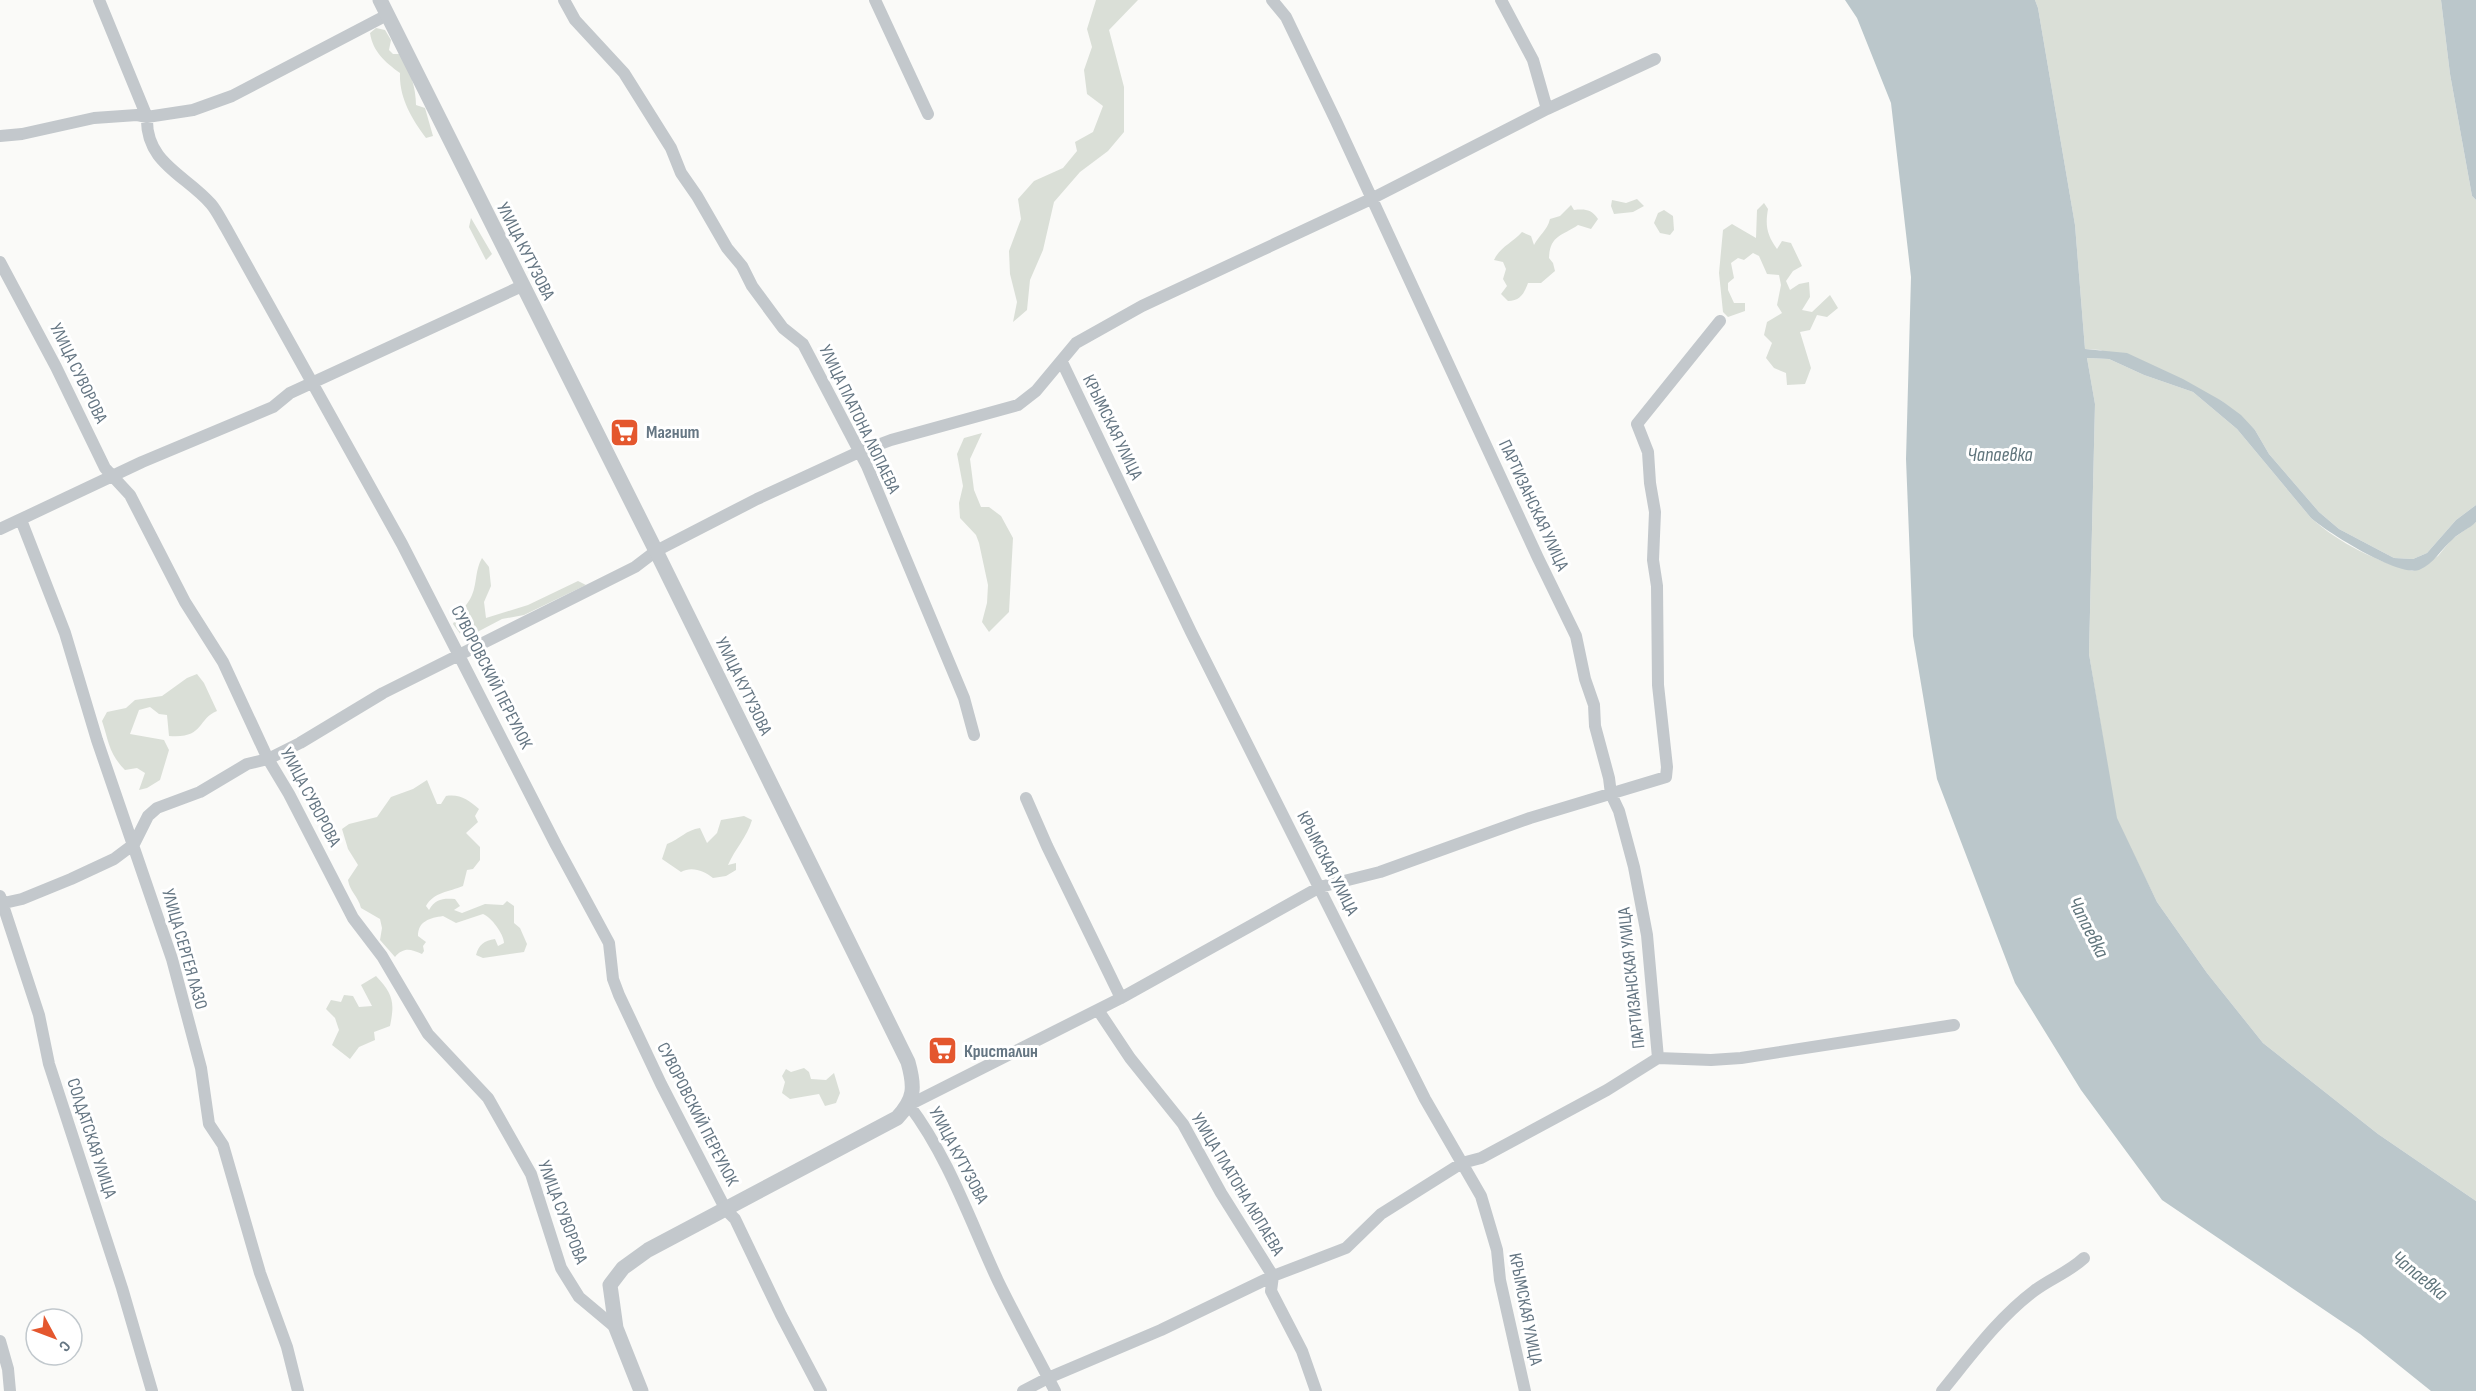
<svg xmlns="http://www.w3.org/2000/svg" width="2476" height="1391" font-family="'Sofia Sans Condensed',sans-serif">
<rect width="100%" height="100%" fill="#fafaf8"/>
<path fill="#dadfd7" d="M1096,0H1138L1109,30L1124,87V132L1108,151L1080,172L1054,202L1043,250L1030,280L1027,310L1013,322L1017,302L1010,274L1009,251L1021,219L1018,199L1034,181L1063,168L1077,151L1075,142L1093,132L1103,106L1087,94L1084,70L1092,47L1087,29Z
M2035,0H2441L2450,74L2472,196L2476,200V505L2456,520L2427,553L2413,559L2394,558L2339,529L2319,512L2269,454L2255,430L2222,401L2100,350L2085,349L2075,225L2038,8Z
M376,28L385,30L391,40L389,50L393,54H400C410,67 416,89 416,105L425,108L433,136L426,138C412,119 399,98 400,73C385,62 373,52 370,33Z
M1637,199L1644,206L1633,212L1614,214L1611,206L1612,200L1626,203Z
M1764,203L1768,209C1765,226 1767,235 1777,249L1782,241L1791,243L1802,266L1793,271L1786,281L1790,290L1799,284L1809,282L1810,297L1802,310L1812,312L1830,295L1838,308L1827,317L1817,315L1810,330L1800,332L1811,368L1805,384L1787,385L1786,373L1774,368L1766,358L1772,343L1764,335L1767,322L1782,313L1777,305L1781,285L1779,275L1767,274L1759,256L1753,253L1744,260L1738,258L1731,263L1734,278L1728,283V290L1734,303H1745V311L1728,317L1723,312L1719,273L1723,230L1732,224L1756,238L1757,210Z
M1571,205L1574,210C1585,209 1591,209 1598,219L1591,229L1578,225C1562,236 1550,235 1549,258L1553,263L1555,271L1541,283H1528C1524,294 1520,301 1508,301L1501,294L1507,286L1503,279L1506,269L1503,262L1494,260C1500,247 1512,243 1522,232L1531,236L1534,245C1539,235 1547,231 1550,219L1560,216Z
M1664,210L1673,216L1674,230L1670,235L1660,233L1654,223L1658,213Z
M471,218L492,254L486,260L469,227Z
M2087,358L2109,359L2144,375L2193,392L2237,429L2311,518C2339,543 2377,562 2413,571L2438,556L2451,540L2476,522V1201L2378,1134L2263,1043L2207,973L2157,902L2116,818L2089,654L2095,404Z
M982,433L970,459L974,490L981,507H989L1001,516L1013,538L1009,612L989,632L982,622L987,603L988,585L979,543L976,535L960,518L959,503L963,486L957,454L964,438Z
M482,558L489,567L491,586L484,602L486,618L528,605L578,581L586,585L524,615L502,619L464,639L453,624C458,613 468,605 472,595C477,583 475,570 482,558Z
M197,674L204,683L217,711C197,719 204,739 169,736L167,715L159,714L150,707L139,710L130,734L164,740L169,750L160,780L147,788L139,790L145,773L137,768L125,770C109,754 109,742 102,721L107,712L126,708L135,700L162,696L187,678Z
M427,780L437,804H441L446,796C461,794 468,800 479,809L475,816L478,822L466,833L480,847V860L473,869L467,870L463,886C449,892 434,892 426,906L429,910C435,899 443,898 455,899L460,906L454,910L462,913L485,904L503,905L507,901L514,906V923L520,928L527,944L524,952L483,958L476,955C479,944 484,941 495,939L498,946L504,943C504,934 491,917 483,914L456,923L443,916C430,918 418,921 418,936L426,942L423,946L424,951L422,954C410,949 404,947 395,957L380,940L382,928L380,919L361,908C358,896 350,892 348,880L358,865L348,849L342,829L349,824L377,817L391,797L413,789Z
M744,816L752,820C747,837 735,849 728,865L736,863V870L726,876L713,878C704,871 692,866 681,872L662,859L667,844C680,839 686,830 700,828L707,843L717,833L721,820Z
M376,976C393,994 395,1002 390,1026L374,1032L375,1040L359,1047L350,1059L332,1045L339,1030L335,1018L326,1009L331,1000L341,1002L344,995L353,996L359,1007L372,1006L361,985Z
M804,1068L809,1072L811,1079L826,1080L834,1073L840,1093L836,1103L825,1106L819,1094L790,1099L782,1093L785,1082L782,1076L786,1069L791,1072Z"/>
<path fill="#bbc7cb" d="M1845,0H2035L2038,8L2075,225L2085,349L2127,353L2183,379L2222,401L2241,415L2255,430L2269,454L2319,512L2339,529L2394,558L2413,559L2427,553L2456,520L2476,505V522C2469,529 2460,532 2453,539C2441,549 2434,564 2419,570C2398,577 2327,532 2311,518L2237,429L2193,392L2144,375L2109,359L2087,358L2095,404L2089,654L2117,818L2157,902L2207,973L2263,1043L2378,1134L2476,1201V1391H2431L2360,1334L2162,1200L2081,1090L2015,983L1937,779L1913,636L1906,459L1911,277L1891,103L1857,18Z
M2441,0H2476V200L2472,196L2450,74Z"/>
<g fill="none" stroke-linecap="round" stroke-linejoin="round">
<path stroke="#c3c8cc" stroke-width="12" d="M99,0L147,117C145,163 186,175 211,204C217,211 221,220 226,228L402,544L556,845L609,943L613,979L619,995L661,1084L726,1210L735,1219L781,1315L821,1391
M564,0L575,20L624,73L671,148L681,173L697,196L727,248L742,266L752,286L783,328L803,344L867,466L964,698L974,735
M875,0L928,114
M1272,0L1286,17L1336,121L1538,558L1576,636L1585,679L1594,705L1595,726L1609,778L1611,794L1619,811L1634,867L1647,935L1658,1058
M1501,0L1533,60L1547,109
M0,136L22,134L94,118L137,115L147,117L193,110L232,96L387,15
M0,262L56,367L105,468L130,495L185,602L223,662L268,759L289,794L353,918L382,956L428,1034L488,1098L531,1174L561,1268L579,1297L616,1328
M1062,362L1191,632L1425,1099L1481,1196L1497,1250L1500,1280L1525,1391
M21,520L65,633L97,740L172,959L201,1068L209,1124L223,1145L260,1273L287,1347L298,1391
M0,529L142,462L273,407L290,393L522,286
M1026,798L1047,846L1121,998
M0,896L39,1015L49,1064L122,1288L152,1391
M0,904L22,899L71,879L114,859L134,844L148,816L157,808L200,792L247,764L268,759L300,743L383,693L635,567L656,551L757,499L859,452L891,440L1018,405L1036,391L1076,343L1142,306L1371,199L1547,109L1655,59
M1098,1010L1130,1058L1183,1124L1221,1193L1273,1276L1271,1291L1302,1351L1316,1391
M0,1341L8,1369L10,1391
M1023,1391L1048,1378L1161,1330L1273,1276L1346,1248L1381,1214L1462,1163L1481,1158L1607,1090L1658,1058L1711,1060L1741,1058L1954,1025
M1055,1391C1036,1354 1016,1318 998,1281C970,1221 949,1158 909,1105L1121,998L1320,887L1380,872L1530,818L1666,777L1667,767L1658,685L1657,586L1653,560L1655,512L1650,483L1648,452L1637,424L1720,321
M1942,1391C1970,1357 1998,1318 2034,1291C2051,1278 2068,1273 2084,1258"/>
<path stroke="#c3c8cc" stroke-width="15" d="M380,0L656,551L908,1062C915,1087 915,1099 897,1118L648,1250L623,1268L610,1285L616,1328L641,1391"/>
</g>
<defs>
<symbol id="supermarket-square" viewBox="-11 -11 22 22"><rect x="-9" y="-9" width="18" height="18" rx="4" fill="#e4572e" stroke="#fff"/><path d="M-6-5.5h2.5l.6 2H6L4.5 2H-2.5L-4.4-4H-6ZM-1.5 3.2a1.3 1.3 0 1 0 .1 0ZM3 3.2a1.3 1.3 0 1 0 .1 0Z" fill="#fff"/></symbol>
</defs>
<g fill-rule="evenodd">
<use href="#supermarket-square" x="608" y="416" width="33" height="33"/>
<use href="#supermarket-square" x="926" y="1034" width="33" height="33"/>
</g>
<g text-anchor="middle" stroke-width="6" stroke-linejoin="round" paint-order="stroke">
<g font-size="18" fill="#657683" stroke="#fff">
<text transform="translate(526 251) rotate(63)" y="6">УЛИЦА КУТУЗОВА</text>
<text transform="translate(79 373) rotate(64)" y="6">УЛИЦА СУВОРОВА</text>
<text transform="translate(860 419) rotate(64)" y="6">УЛИЦА ПЛАТОНА ЛЮПАЕВА</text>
<text transform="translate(1113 427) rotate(64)" y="6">КРЫМСКАЯ УЛИЦА</text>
<text transform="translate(1534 505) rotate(65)" y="6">ПАРТИЗАНСКАЯ УЛИЦА</text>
<text transform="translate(492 677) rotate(63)" y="6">СУВОРОВСКИЙ ПЕРЕУЛОК</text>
<text transform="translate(744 686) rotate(64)" y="6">УЛИЦА КУТУЗОВА</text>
<text transform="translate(311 797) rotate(62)" y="6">УЛИЦА СУВОРОВА</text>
<text transform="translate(1328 863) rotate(63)" y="6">КРЫМСКАЯ УЛИЦА</text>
<text transform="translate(185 949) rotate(74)" y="6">УЛИЦА СЕРГЕЯ ЛАЗО</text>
<text transform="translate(1631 978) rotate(-96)" y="6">ПАРТИЗАНСКАЯ УЛИЦА</text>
<text transform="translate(698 1114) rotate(63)" y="6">СУВОРОВСКИЙ ПЕРЕУЛОК</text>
<text transform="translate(92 1138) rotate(72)" y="6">СОЛДАТСКАЯ УЛИЦА</text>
<text transform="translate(959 1155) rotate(62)" y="6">УЛИЦА КУТУЗОВА</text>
<text transform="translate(1238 1184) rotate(59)" y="6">УЛИЦА ПЛАТОНА ЛЮПАЕВА</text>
<text transform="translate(563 1212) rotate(69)" y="6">УЛИЦА СУВОРОВА</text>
<text transform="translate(1526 1309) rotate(79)" y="6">КРЫМСКАЯ УЛИЦА</text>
</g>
<g font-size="18" font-weight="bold" fill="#657683" stroke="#fff" text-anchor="start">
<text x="646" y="438">Магнит</text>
<text x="964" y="1057">Кристалин</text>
</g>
<g font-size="20" font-style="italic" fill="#60757c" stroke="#fff">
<text x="2000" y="461">Чапаевка</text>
<text transform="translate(2089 927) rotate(63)" y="7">Чапаевка</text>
<text transform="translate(2420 1275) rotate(39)" y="7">Чапаевка</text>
</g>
</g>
<g transform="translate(54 1337) rotate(131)"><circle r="28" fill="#ffffff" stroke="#c1c8cd" stroke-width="1.5"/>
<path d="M0-4.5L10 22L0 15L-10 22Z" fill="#e4572e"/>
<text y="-9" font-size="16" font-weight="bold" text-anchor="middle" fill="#657683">С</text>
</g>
</svg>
